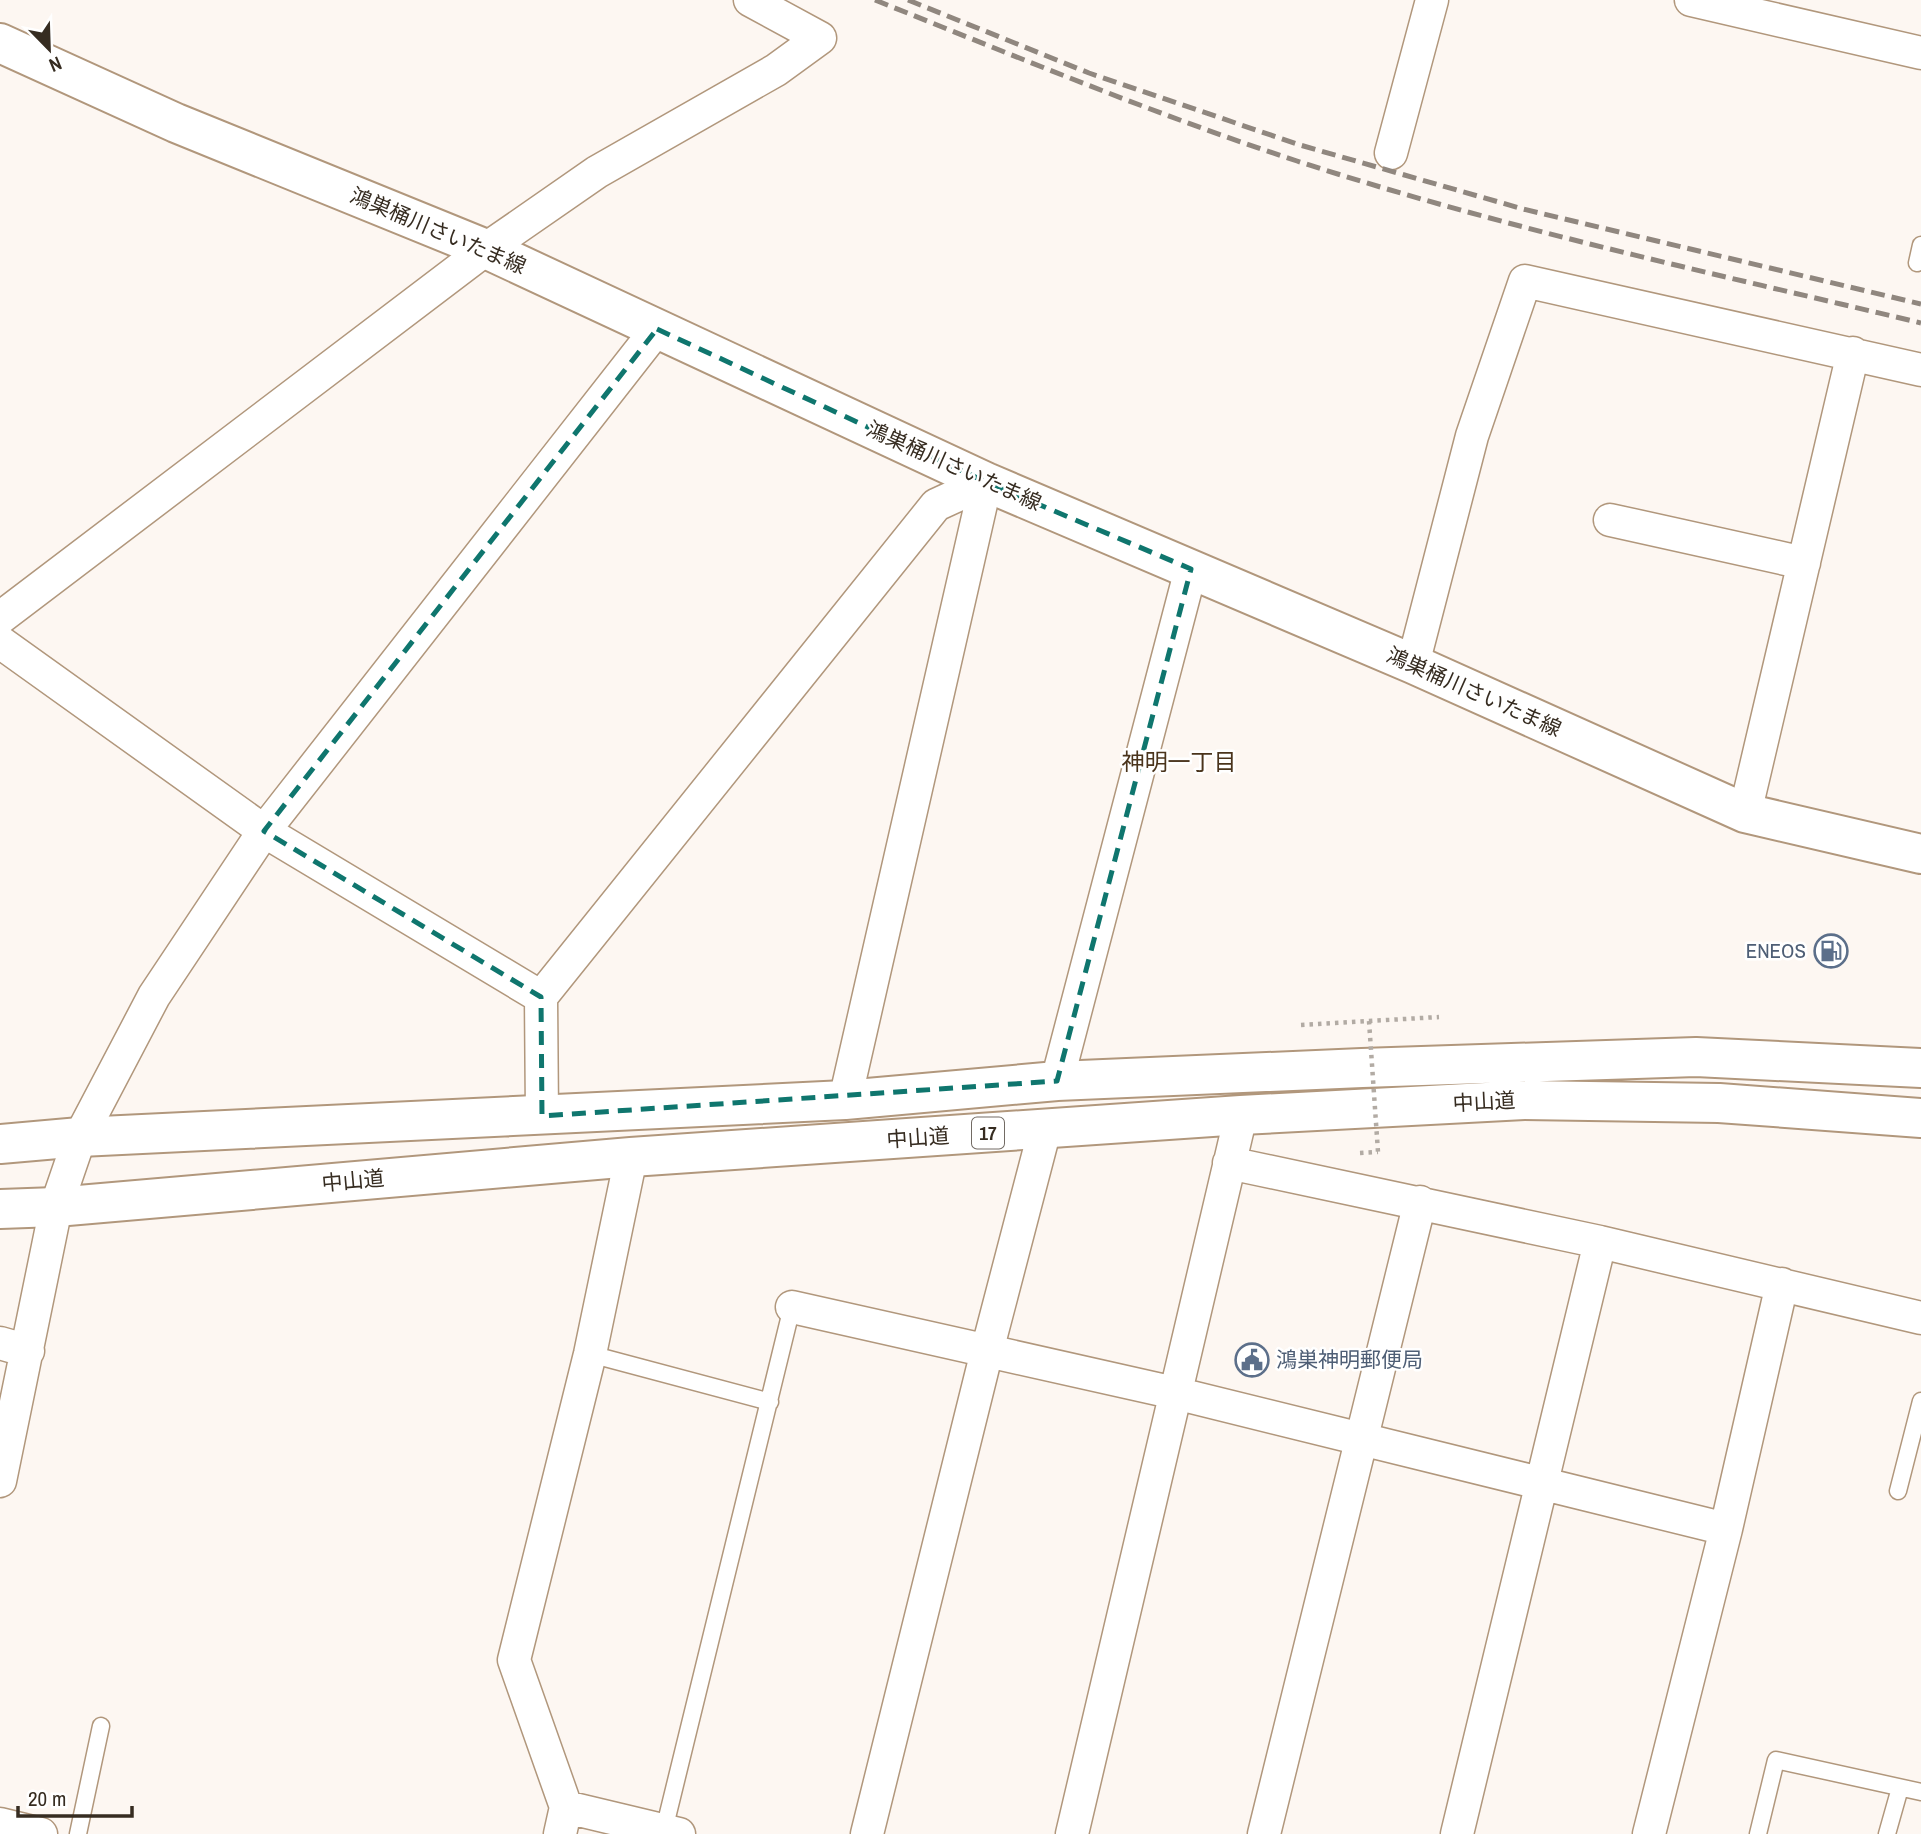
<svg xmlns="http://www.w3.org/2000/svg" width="1921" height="1834" font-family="'Archivo Narrow','Noto Sans JP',sans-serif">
<rect width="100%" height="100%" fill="#fdf7f2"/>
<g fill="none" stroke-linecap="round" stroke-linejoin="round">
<defs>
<path id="lane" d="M1917,263L1921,245
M590,1354L770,1402
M1898,1491L1921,1401
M78,1834L101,1726
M663,1834L792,1307
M1758,1834L1776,1760L1921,1792
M1887,1834L1900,1788"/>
<path id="street" d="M1691,0L1921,53
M1391,153L1432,0
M1610,520L1804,563
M0,618L486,249L597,172L776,70L820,38L750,0
M0,642L264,831L541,997
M1413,664L1472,436L1525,281L1921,370
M1745,813L1853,353
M1057,1081L1191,569
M845,1100L986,482
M542,1116L541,997L936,505L986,482
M1229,1163L1600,1242L1921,1318
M792,1307L1175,1393L1726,1529
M0,1343L28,1351
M0,1481L56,1207L80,1137L154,996L264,831L657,329
M566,1807L679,1834
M0,1824L41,1834
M560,1834L566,1807L514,1660L590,1354L631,1157
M867,1834L987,1351L1045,1129
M1072,1834L1241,1115
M1264,1834L1420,1202
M1457,1834L1600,1242
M1649,1834L1726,1529L1782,1284"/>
<path id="secondary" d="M0,43L176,123L486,249L986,482L1413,664L1745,813L1921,854"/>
<path id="highway" d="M0,1144L80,1137L845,1100L1057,1081L1362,1068L1696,1057L1921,1068
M0,1209L56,1207L631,1157L1241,1115L1524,1100L1719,1103L1921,1118"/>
</defs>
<use href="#lane" stroke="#b1977c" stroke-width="19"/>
<use href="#street" stroke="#b1977c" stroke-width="35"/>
<use href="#secondary" stroke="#b1977c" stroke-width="42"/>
<use href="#highway" stroke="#b1977c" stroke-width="42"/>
<path stroke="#b2aba4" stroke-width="4.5" stroke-dasharray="3.5 5" stroke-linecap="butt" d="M1301,1025L1439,1017
M1360,1153L1378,1152"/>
<use href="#lane" stroke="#fff" stroke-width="16"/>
<use href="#street" stroke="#fff" stroke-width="32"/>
<use href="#secondary" stroke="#fff" stroke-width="38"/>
<use href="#highway" stroke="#fff" stroke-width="38"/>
<path stroke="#90877f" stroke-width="5" stroke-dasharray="14 7" stroke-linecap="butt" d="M875,0C1015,56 1154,114 1297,161C1502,228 1712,273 1921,323
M908,0L1089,73L1300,145L1523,209L1921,304"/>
<path stroke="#b2aba4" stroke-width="4.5" stroke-dasharray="3.5 5" stroke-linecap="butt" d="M1369,1021L1378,1152"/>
</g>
<path fill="none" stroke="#0f766e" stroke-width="5" stroke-dasharray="14 9" stroke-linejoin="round" d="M657,329L986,482L1191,569L1057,1081L542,1116L541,997L264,831Z"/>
<defs>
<symbol id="fuel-ring" viewBox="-11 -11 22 22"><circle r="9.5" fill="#fff" stroke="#5c6f8a" stroke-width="1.5"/><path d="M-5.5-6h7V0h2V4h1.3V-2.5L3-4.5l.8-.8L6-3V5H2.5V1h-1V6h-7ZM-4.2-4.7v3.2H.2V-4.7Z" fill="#5c6f8a"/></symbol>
<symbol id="civic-ring" viewBox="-11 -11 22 22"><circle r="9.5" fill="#fff" stroke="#5c6f8a" stroke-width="1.5"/><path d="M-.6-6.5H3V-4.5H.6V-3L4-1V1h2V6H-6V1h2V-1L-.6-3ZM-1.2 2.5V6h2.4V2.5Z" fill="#5c6f8a"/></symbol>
</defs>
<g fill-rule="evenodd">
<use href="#fuel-ring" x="1812" y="932" width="38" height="38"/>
<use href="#civic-ring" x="1233" y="1341" width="38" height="38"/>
</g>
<g text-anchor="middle" stroke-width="5" stroke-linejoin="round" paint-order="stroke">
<rect fill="#fff" stroke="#726b64" stroke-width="2" x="972" y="1117.5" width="32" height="31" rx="5"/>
<g font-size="19" font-weight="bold" fill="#362c21">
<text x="988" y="1140">17</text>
</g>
<g font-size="21" fill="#362c21" stroke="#fff">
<text transform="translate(438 231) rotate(23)" y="7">鴻巣桶川さいたま線</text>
<text transform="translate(954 466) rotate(24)" y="7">鴻巣桶川さいたま線</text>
<text transform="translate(1474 692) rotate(24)" y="7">鴻巣桶川さいたま線</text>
<text transform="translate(1484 1102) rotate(-3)" y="7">中山道</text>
<text transform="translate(918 1138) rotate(-4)" y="7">中山道</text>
<text transform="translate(353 1181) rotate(-5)" y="7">中山道</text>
</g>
<g font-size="21" fill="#4e5e75" stroke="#fff" text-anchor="end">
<text x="1806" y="958">ENEOS</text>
<text x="1276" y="1367" text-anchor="start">鴻巣神明郵便局</text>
</g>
<g font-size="23" fill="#4a341c" stroke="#fff">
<text x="1179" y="770">神明一丁目</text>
</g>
</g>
<g transform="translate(49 49) rotate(157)" stroke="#ffffff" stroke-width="5" paint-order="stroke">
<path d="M0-5L12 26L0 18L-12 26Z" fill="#362c21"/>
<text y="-10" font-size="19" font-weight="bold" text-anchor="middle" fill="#362c21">N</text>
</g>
<path d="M18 1806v10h114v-10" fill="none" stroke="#362c21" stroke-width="3.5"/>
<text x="28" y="1806" font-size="21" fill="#362c21" stroke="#ffffff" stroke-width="5" paint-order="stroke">20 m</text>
</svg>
